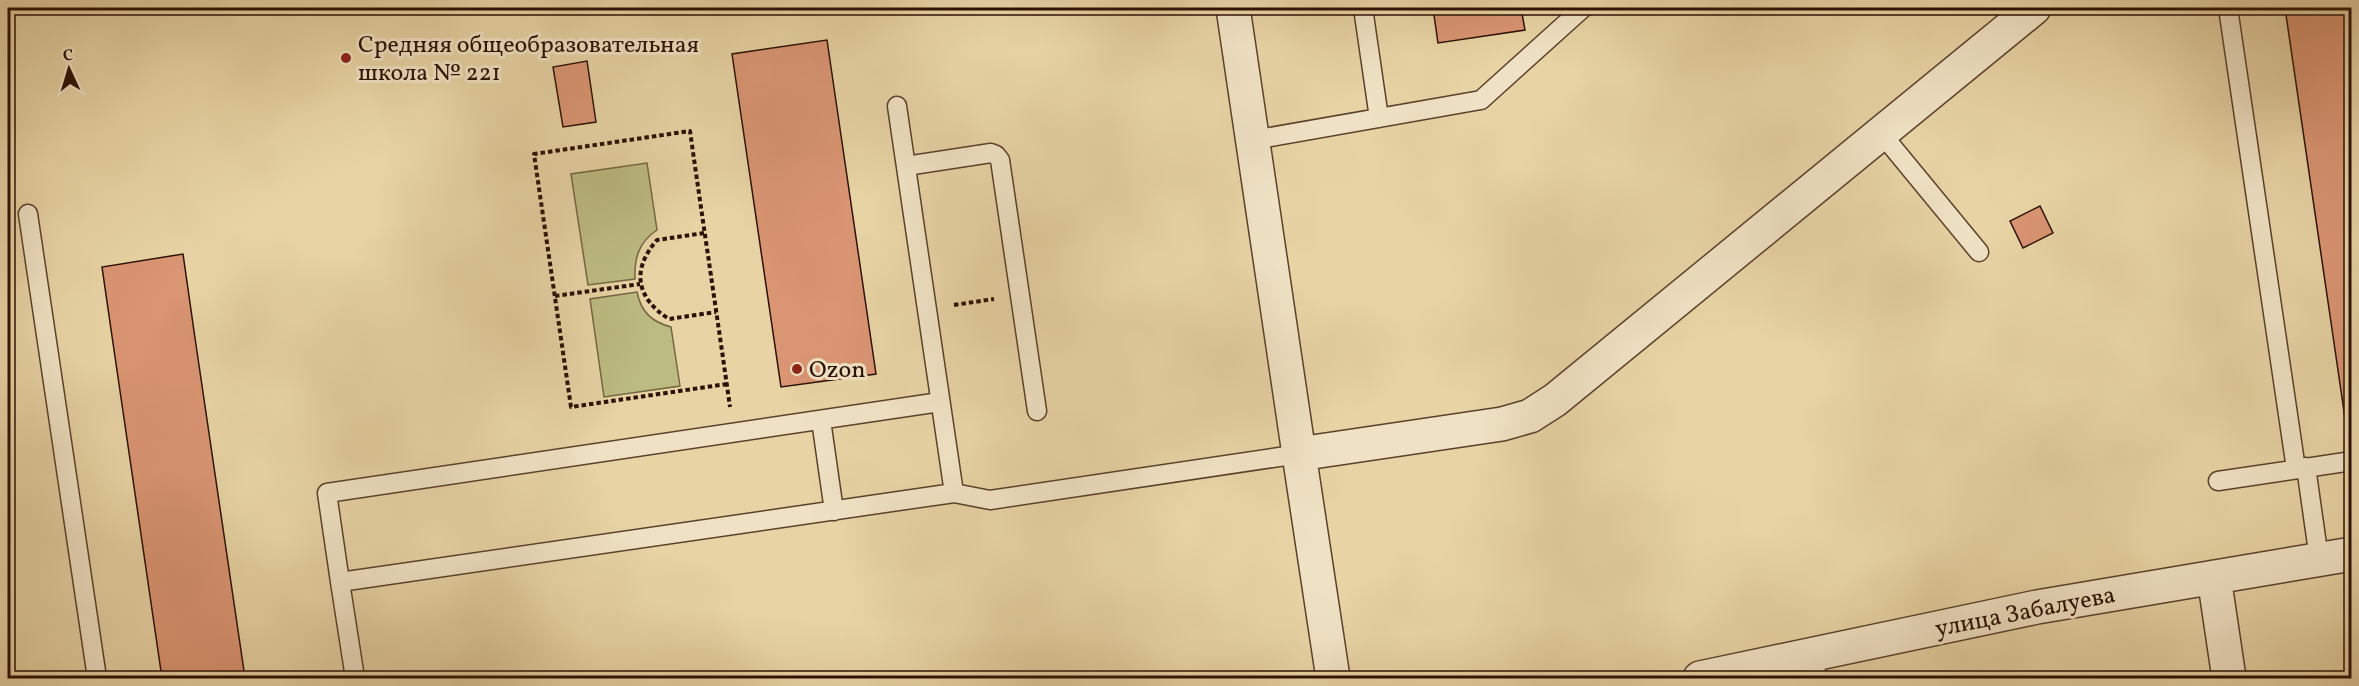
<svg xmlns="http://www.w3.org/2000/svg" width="2359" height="686" font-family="Vollkorn,serif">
<rect width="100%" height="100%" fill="#e7d3a4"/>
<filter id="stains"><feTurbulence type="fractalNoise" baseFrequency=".00333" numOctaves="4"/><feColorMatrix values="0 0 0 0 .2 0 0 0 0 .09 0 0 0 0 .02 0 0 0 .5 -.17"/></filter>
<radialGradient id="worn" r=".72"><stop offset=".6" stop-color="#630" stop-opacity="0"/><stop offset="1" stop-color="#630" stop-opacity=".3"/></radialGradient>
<path fill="#bcbb81" stroke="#746642" stroke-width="1.5" d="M647,163L657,230C639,242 634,258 635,279L588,285L571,174Z
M637,292C641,312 652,322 671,327L680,386L604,397L590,299Z"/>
<path fill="#da9573" stroke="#2c1004" stroke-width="1.5" d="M1433,8H1521L1525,30L1438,43Z
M2285,8H2352V424L2346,425Z
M827,40L876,374L781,387L732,54Z
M587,61L596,122L563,127L553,67Z
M2040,206L2053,233L2023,248L2010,221Z
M183,254L195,338L245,678H162L114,350L102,267Z"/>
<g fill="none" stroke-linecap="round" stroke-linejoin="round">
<defs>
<path id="service" d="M1363,8L1379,118
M2228,8L2296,469
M897,106L954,493
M1881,133L1979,252
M1253,140L1481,100L1583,8
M906,166L991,153L996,155L1000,160L1037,411
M28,214L97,678
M940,402L327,493L340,582L954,493L990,500L1299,454
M821,420L834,511
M2306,467L2319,559
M2218,481L2352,461
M340,582L355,678
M1814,650L1813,654L1817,678"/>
<path id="minor" d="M1233,8L1299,454L1502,424L1530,416L1555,400L2034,8
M1299,454L1333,678
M2214,577L2229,678
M1700,678L2037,607L2352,554"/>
</defs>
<use href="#service" stroke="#5b412c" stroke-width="21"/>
<use href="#minor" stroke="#5b412c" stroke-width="36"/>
<path stroke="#2c1004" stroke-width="4" stroke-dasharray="4.5 3" stroke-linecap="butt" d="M704,233L657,240C631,270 636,298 669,319L716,312
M555,296L640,284
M954,305L994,299
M727,384L571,407L534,154L690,131C703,223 717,315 730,407"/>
<use href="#service" stroke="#efe2c4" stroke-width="18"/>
<use href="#minor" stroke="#efe2c4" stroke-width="33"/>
</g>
<g fill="#8f2418" stroke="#efe2c4" stroke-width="2">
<circle cx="346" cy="58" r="6"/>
<circle cx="797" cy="369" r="6"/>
</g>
<g text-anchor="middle" stroke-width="6" stroke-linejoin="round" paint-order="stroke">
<g font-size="24" fill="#2c1004" stroke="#efe2c4" text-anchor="start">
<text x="358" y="52">Средняя общеобразовательная<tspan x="358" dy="28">школа № 221</tspan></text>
<text x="809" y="377">Ozon</text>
</g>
<g font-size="24" fill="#2c1004" stroke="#efe2c4">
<text transform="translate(2025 611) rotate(-11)" y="8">улица Забалуева</text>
</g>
</g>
<rect width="2359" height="686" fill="none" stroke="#e7d3a4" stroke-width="30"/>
<rect x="9" y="9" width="2341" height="668" fill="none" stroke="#2c1004" stroke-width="3"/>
<rect x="15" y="15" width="2329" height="656" fill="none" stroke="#2c1004" stroke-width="1.5"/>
<g transform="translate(69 69) rotate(356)" stroke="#efe2c4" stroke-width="4.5" paint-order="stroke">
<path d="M0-4.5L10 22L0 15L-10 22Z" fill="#2c1004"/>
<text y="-9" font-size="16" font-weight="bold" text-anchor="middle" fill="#2c1004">С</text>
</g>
<rect width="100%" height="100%" filter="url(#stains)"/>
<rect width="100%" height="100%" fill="url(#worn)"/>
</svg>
